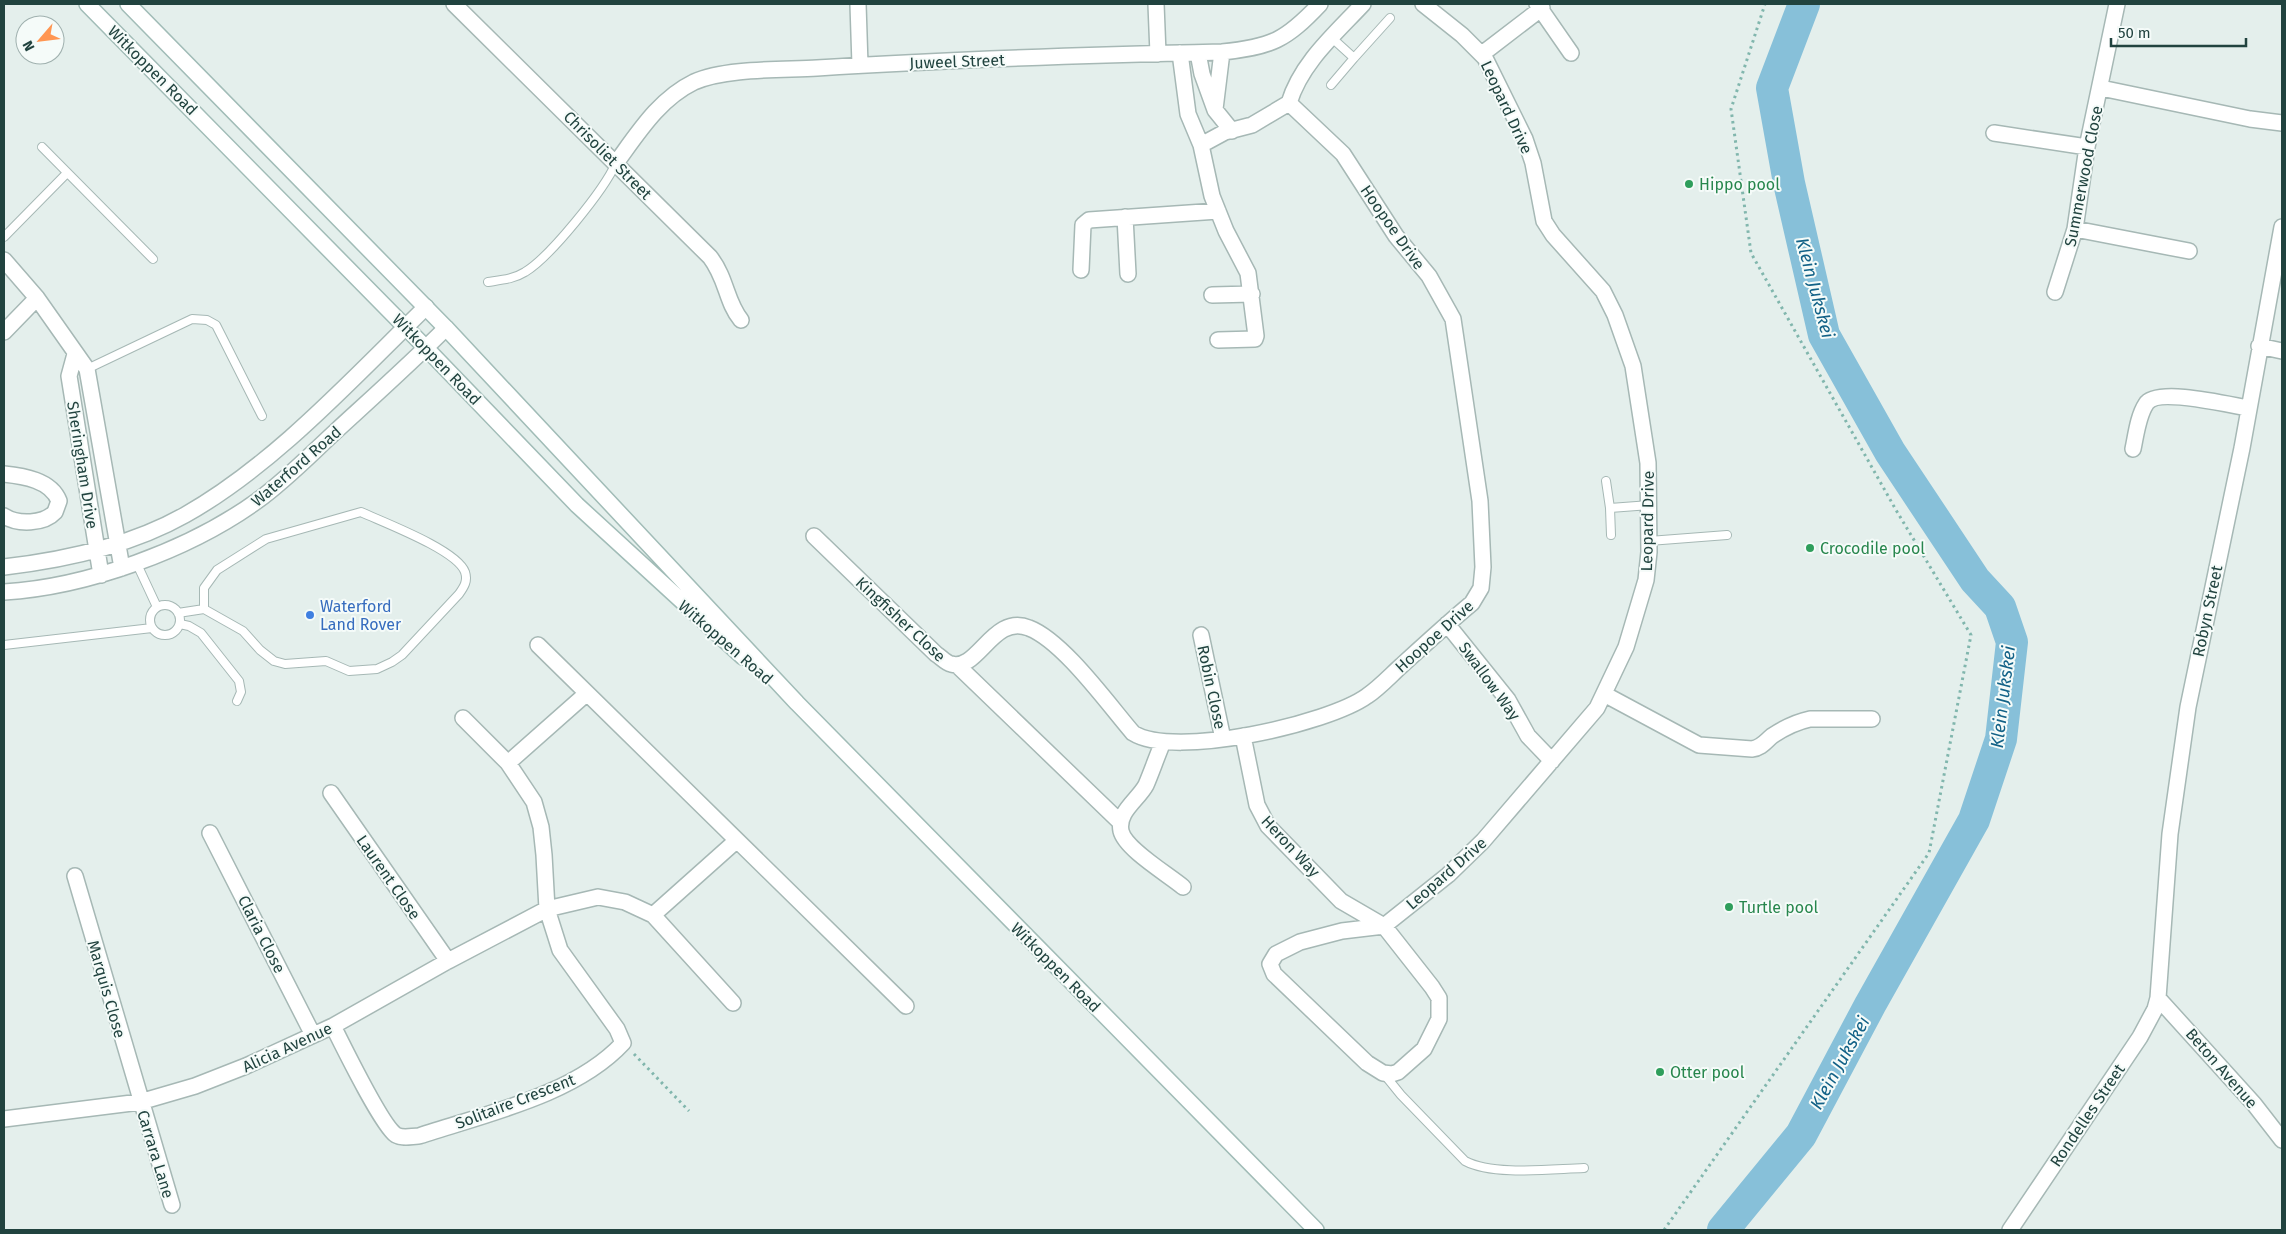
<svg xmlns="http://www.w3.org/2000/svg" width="2286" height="1234" font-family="'Fira Sans',sans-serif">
<rect width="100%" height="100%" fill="#e4efec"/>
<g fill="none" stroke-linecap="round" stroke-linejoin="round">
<path stroke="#87c0d9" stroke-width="32" d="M1723,1230L1801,1135L1870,1005L1974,820L2001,739L2012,642L2000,607L1975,580L1890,452L1824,335L1789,183L1772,88L1804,4"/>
<defs>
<path id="lane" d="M1354,58L1390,18
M1331,85L1354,58L1332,38
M42,147L153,259
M4,237L67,173
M488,282C501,280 514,279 525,272C550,257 604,190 616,163
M87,369L192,319L207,320L216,325L262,416
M1606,481L1610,508
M1611,535L1610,508L1650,505
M1649,541L1727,535
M136,562L157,607
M150 620a15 15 0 1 1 30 0a15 15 0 1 1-30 0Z
M178,613L204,609L243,631L260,650L274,661L285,664L326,661L349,671L377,669L392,662L402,655L459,594C464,587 468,581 465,572C457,550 385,523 361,512L266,539L217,570L204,588V609
M180,624L189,626L201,633L239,681L241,692L237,701
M4,645L152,628
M1384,1074L1401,1095L1465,1161C1493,1176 1551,1169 1584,1168"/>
<path id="street" d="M454,4L710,257C727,279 726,302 741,320
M858,4L860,65
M1156,4L1158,54
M1537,4L1571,53
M1180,53L1188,114L1201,145L1212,196L1226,231L1248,273L1256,336L1255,339L1218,340
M1198,53L1202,74L1215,110L1232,131
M1482,54L1542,8
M2101,88L2250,119L2282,123
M1289,103C1301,63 1335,34 1363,4
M1215,109L1222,52
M1994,133L2087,147
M1201,145L1225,132L1252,125L1289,103
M616,163C638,133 659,99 694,82C725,68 782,70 817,68C952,59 1087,55 1222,52C1272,47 1286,40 1320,4
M1125,217L1128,274
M2075,229L2189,251
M4,260L37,298L87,369L122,568
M1081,270L1083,225L1089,220L1218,211
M2055,292L2075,229L2087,147L2117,4
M1212,295L1252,294
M4,332L37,298
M2259,346L2282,351
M75,354L69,376L101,575
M2133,449C2136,435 2138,416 2146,404C2156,387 2230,405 2248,408
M4,474C23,476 51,480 59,501L55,512C44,524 18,525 4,516
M814,536L936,654C941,657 946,663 951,664C978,672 993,613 1029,628C1063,641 1108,704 1133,733C1174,759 1328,724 1367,696C1379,688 1390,676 1401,666C1424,645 1448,623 1472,603L1481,588L1483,567L1480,501L1453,319L1429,276L1396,236L1343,154L1289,103
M4,567C65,560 130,546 185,515C274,465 353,378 426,307
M4,592C87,587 189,550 257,501C285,481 310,455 336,431C373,397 411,363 446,328
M1447,624L1508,700L1528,736L1552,761
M1201,635L1223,739
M538,645L906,1006
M957,665L1121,823
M1604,694L1699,745L1752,749C1761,748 1765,742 1772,736C1784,728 1796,722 1810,719H1872
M1243,736L1257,805L1268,826L1341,901L1384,926L1432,987L1439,998V1019L1424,1049L1398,1072L1392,1074L1383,1073L1367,1063L1274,974L1270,964L1276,954L1300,942L1342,931L1384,926L1448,875L1483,841L1597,708L1626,647L1646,580L1649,552L1648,463L1633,366L1615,315L1603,291L1553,235L1544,221L1533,163L1525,139L1485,58L1462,35L1423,4
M1163,742C1157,756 1152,771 1146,785C1138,800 1117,812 1121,831C1125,849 1169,875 1183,887
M508,763L586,694
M331,793L448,961
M210,833L313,1035
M75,876L172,1205
M653,915L736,841
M2158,998L2254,1104L2282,1140
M333,1026C343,1046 382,1126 396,1135C403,1139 412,1136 419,1136C485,1114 575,1095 623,1043L617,1029L560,950L547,909L544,855L541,827L534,802L508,763L463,718
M4,1119L140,1102L195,1086L246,1066L333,1026L448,961L547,909L598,897L625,902L653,915L733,1003
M2010,1230L2140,1037L2155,1009L2158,998L2170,834L2188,707L2242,448L2282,227"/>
<path id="secondary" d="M87,4L426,348L577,505L743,657
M128,4L446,328L797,703L1316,1230"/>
</defs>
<use href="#lane" stroke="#a6b8b5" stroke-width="10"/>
<use href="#street" stroke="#a6b8b5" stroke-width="18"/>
<use href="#secondary" stroke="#a1bcb7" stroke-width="18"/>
<path stroke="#81b6ad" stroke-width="3" stroke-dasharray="2.5 4" stroke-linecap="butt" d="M634,1054L689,1111
M1664,1230L1929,853L1971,635L1896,510L1751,253L1731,109L1765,4"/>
<use href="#lane" stroke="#fff" stroke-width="8"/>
<use href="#street" stroke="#fff" stroke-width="15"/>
<use href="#secondary" stroke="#fff" stroke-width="15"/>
</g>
<g fill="#2e9e5b" stroke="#f5fbf9" stroke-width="2">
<circle cx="1689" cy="184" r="5"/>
<circle cx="1810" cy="548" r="5"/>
<circle cx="1729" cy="907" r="5"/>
<circle cx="1660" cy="1072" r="5"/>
</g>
<circle fill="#3f7fe0" stroke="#f5fbf9" stroke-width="2" cx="310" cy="615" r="5"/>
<g text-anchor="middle" stroke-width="4" stroke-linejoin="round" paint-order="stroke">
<g font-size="16" fill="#21433f" stroke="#f5fbf9">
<text transform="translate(957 61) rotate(-2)" y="6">Juweel Street</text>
<text transform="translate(153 70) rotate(45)" y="6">Witkoppen Road</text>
<text transform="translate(1507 107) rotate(65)" y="6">Leopard Drive</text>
<text transform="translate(608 155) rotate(45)" y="6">Chrisoliet Street</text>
<text transform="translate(2083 176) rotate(-79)" y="6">Summerwood Close</text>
<text transform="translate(1393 227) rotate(55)" y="6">Hoopoe Drive</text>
<text transform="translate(437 359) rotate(46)" y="6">Witkoppen Road</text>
<text transform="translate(83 465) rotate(81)" y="6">Sheringham Drive</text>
<text transform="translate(296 466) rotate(-41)" y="6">Waterford Road</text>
<text transform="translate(1647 521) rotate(-89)" y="6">Leopard Drive</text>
<text transform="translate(2207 611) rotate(-78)" y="6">Robyn Street</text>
<text transform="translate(901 619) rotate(43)" y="6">Kingfisher Close</text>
<text transform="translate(1434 636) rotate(-42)" y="6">Hoopoe Drive</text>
<text transform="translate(726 642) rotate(41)" y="6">Witkoppen Road</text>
<text transform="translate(1490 681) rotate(54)" y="6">Swallow Way</text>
<text transform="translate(1212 687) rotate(78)" y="6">Robin Close</text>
<text transform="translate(1291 846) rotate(47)" y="6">Heron Way</text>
<text transform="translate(1446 873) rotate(-41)" y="6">Leopard Drive</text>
<text transform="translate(389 877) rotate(55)" y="6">Laurent Close</text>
<text transform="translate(262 934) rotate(63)" y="6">Claria Close</text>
<text transform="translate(1056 967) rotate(45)" y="6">Witkoppen Road</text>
<text transform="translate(107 989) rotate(74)" y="6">Marquis Close</text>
<text transform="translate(287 1047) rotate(-25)" y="6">Alicia Avenue</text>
<text transform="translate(2222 1068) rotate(49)" y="6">Beton Avenue</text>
<text transform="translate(515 1101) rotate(-21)" y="6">Solitaire Crescent</text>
<text transform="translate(2087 1115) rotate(-56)" y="6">Rondelles Street</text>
<text transform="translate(156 1154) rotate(73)" y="6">Carrara Lane</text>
</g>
<g font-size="16" fill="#27864d" stroke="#f5fbf9" text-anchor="start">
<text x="1699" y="190">Hippo pool</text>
<text x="1820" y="554">Crocodile pool</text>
<text x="1739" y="913">Turtle pool</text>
<text x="1670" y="1078">Otter pool</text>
</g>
<g font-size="16" fill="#366cbe" stroke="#f5fbf9" text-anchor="start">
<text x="320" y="612">Waterford<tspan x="320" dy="18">Land Rover</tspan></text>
</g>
<g font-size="18" font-style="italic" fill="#136287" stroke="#f5fbf9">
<text transform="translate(1815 288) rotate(75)" y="6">Klein Jukskei</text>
<text transform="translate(2003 697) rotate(-83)" y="6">Klein Jukskei</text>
<text transform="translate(1840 1063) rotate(-61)" y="6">Klein Jukskei</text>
</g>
</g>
<rect width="2286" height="1234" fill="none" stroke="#21433f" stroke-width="10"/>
<g transform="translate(40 40) rotate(242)"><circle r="24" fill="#f5fbf9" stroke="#a0b1af"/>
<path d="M0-4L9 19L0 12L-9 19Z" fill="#ff9652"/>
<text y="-8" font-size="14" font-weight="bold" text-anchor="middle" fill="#21433f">N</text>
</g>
<path d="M2111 38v8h135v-8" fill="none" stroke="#21433f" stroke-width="2.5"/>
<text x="2118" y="38" font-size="15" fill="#21433f" stroke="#f5fbf9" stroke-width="4" paint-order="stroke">50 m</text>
</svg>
